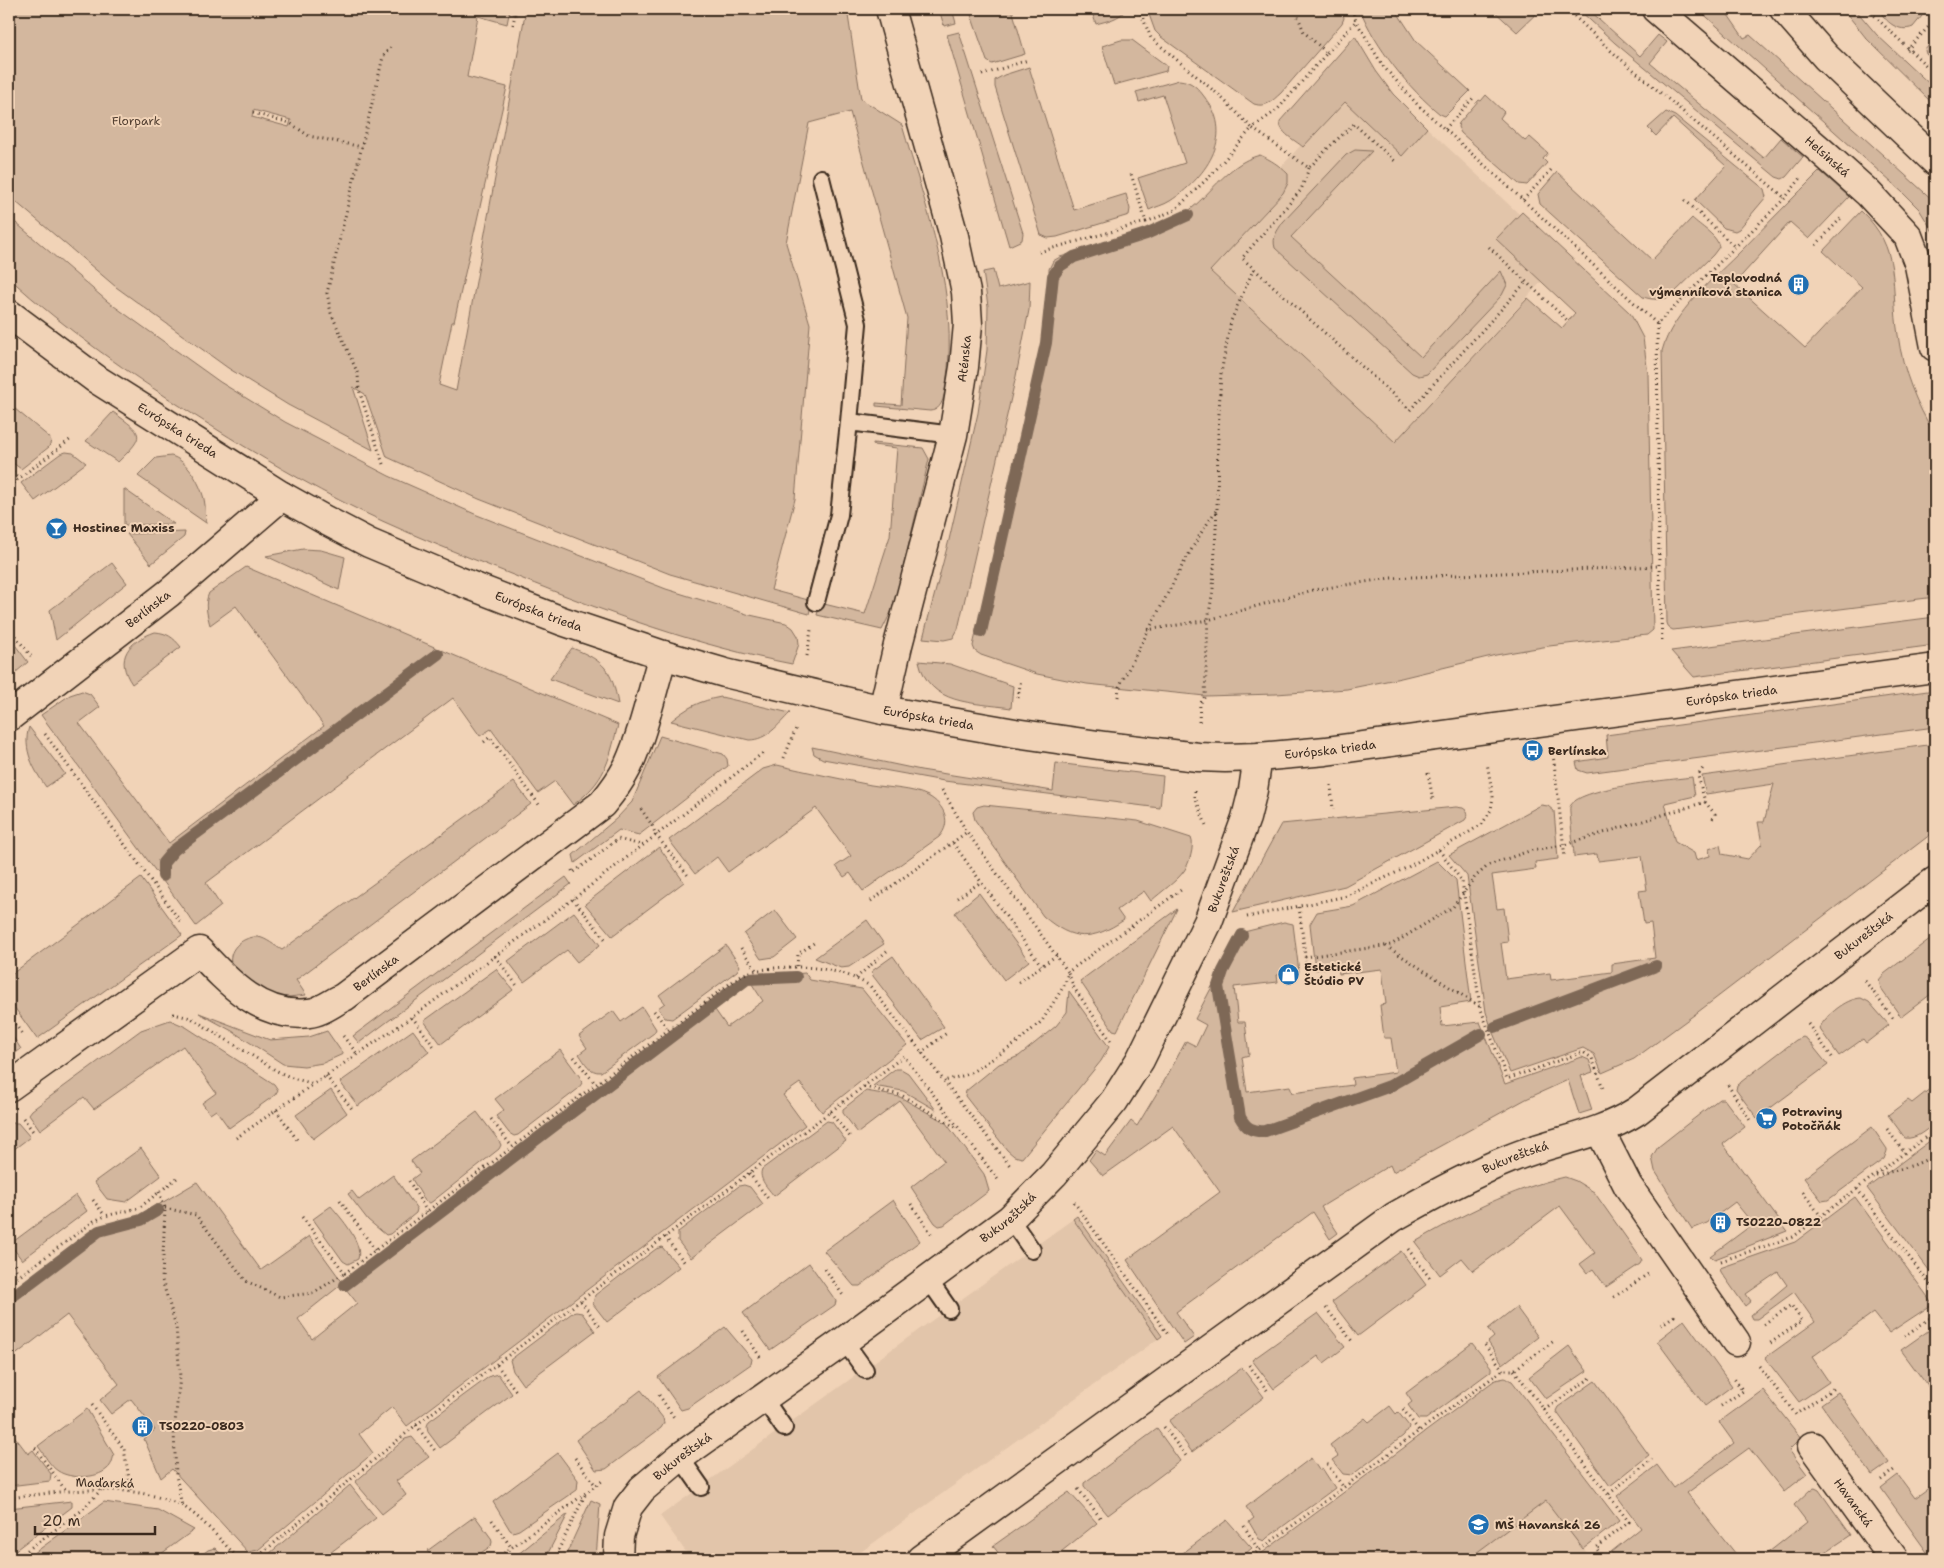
<svg xmlns="http://www.w3.org/2000/svg" width="1944" height="1568" font-family="'Shantell Sans',sans-serif">
<rect width="100%" height="100%" fill="#f1d3b7"/>
<filter id="ink" filterUnits="userSpaceOnUse"><feTurbulence type="fractalNoise" baseFrequency=".02" numOctaves="2"/><feDisplacementMap in="SourceGraphic" scale="10" xChannelSelector="R" yChannelSelector="G"/><feConvolveMatrix kernelMatrix="1 2 1 2 8 2 1 2 1" color-interpolation-filters="sRGB"/></filter>
<g filter="url(#ink)">
<path fill="#e2c5aa" d="M1376,71L1393,94L1427,128L1519,214L1522,212L1542,281L1395,442L1210,271L1283,193L1288,174L1281,167L1301,145L1303,146Z
M1073,1219L1158,1339L851,1559H691L660,1516Z
M1532,1483L1592,1559H1347Z"/>
<path fill="#d3b79e" stroke="#87705e" fill-rule="evenodd" d="M9,9H510L507,24L478,16L467,77L507,87L454,322H452L439,385L456,391L526,9H847L861,99L902,125C926,208 960,296 946,384C944,395 943,410 930,411L876,406V403L901,405L907,318L850,112L809,123L786,243L810,324L795,499L771,590L812,601L809,614L670,574L479,499L387,457L365,394L353,387L373,450L288,405L228,368L116,287L9,196ZM253,110L291,120L289,127L252,117Z
M939,9H952L956,23L944,26Z
M969,9H1012L1025,54L992,64L987,61Z
M1091,9H1126C1120,19 1106,21 1096,24Z
M1147,9H1342L1344,18L1342,23L1281,93C1272,101 1266,108 1254,104L1161,37L1155,31Z
M1360,9H1395L1416,41L1470,91L1445,116L1440,114C1409,89 1375,47 1360,9Z
M1492,9H1541L1517,32Z
M1578,9H1588L1640,56L1658,35L1667,42L1650,63L1764,158L1781,138L1803,157L1786,177L1782,179L1776,177L1615,43Z
M1698,9H1724L1744,38L1750,35L1935,202V235L1919,209L1902,192Z
M1843,9H1855L1877,35L1935,89V106L1866,38Z
M1879,9H1914L1922,16L1913,27C1899,33 1885,22 1879,9Z
M959,32L1023,233L1022,240L1009,246L947,35Z
M1355,36L1376,71L1393,94L1427,128L1402,156L1345,102L1303,147C1295,140 1279,133 1280,121Z
M1935,37V63L1926,54L1925,50Z
M1121,40H1132L1163,63L1167,66L1166,71L1114,85L1102,46Z
M1029,67L1074,210L1126,194L1130,209L1129,215L1057,237L1048,238L1041,235L995,87V80L1004,75Z
M1179,80C1192,81 1198,88 1206,99C1236,137 1204,179 1170,201C1164,205 1155,207 1149,210L1138,178L1185,163L1163,95L1139,102L1136,92Z
M1486,95L1504,112L1500,118L1525,141L1530,137L1548,153L1543,159L1547,163L1527,185L1519,184L1461,133L1458,127L1459,123L1479,100L1481,101Z
M1666,112L1675,116L1764,189L1766,197L1739,229L1735,231L1724,228L1695,200L1726,166L1673,118L1656,136L1648,128Z
M1355,150L1372,151L1291,237L1421,357L1501,271L1507,285L1502,295L1427,374L1419,376L1412,373L1275,248C1272,237 1277,231 1283,222L1346,155Z
M1260,155C1271,160 1279,165 1288,174V183L1283,193L1210,271L1395,442L1528,298L1562,328L1575,313L1496,239L1522,212L1630,313L1643,338L1648,374L1653,630L1647,635L1549,646L1496,655L1401,678L1347,689L1276,694L1205,696L1087,684L1037,674L981,655L975,651L973,646L1043,343L1050,300L1049,269L1053,261L1060,257C1092,248 1124,239 1155,227C1163,224 1172,222 1180,217C1209,199 1225,164 1260,155Z
M1820,171L1849,197L1809,239L1790,222L1734,284L1805,348L1862,287L1823,251L1861,211C1902,249 1890,286 1898,335C1903,372 1916,403 1935,435V597L1690,628L1673,630L1669,628L1667,623L1662,351C1672,313 1715,277 1742,250C1768,223 1794,197 1820,171Z
M1557,172L1652,260L1692,218C1700,226 1718,236 1719,247L1713,255L1670,297C1660,300 1653,300 1643,297L1540,204L1538,194Z
M9,217L107,301L220,382L285,422L389,476L477,515L666,589L750,615L786,623L793,628L798,636L799,644L792,664C698,646 607,613 518,577C458,553 397,530 339,500C289,474 241,445 194,415C130,374 66,330 9,278Z
M993,270L998,289L1030,281L1029,310L1016,376L958,629L953,638L944,640L923,638L949,540L978,413L987,350L988,306L983,272Z
M9,404L49,437L51,441L49,447L21,469L9,460Z
M113,412C144,434 146,435 118,462L86,441Z
M873,443L923,448L929,459L894,606L882,630L817,615L820,603L865,614L890,536L897,448L873,445Z
M66,452L73,453L86,463L35,501L21,483L60,454Z
M171,456C187,460 200,483 204,499C206,507 205,516 206,523L138,476L156,458Z
M124,489L174,524L124,525Z
M185,532L184,537L151,564L127,534Z
M303,549L321,550L345,557L339,590L266,556Z
M112,563L127,583L56,640L50,610Z
M246,567L618,725C608,763 606,780 573,805L555,781L538,793L491,729L480,736L453,698L206,883L221,906L196,926L41,715L70,695L82,691L90,694L100,707L79,723L169,843L324,726L236,606L210,625C207,614 204,604 209,593Z
M1935,617V645L1694,677L1671,651Z
M155,632C167,633 173,637 181,647L132,684C114,658 129,641 155,632Z
M9,637L28,662L9,678Z
M572,648C605,661 612,670 618,704L550,679Z
M919,661L950,664L1013,686L1011,708C973,702 929,706 919,661Z
M1935,690V727L1587,773L1578,770L1576,762L1608,757L1606,735Z
M721,697L790,713C778,725 767,740 749,740L671,721C688,707 699,701 721,697Z
M29,727L65,774L46,787C34,770 22,749 29,727Z
M660,736L723,754L727,759L728,766L639,835L619,830L575,863L573,855L617,818L632,802Z
M1935,744V831L1694,1015L1634,1059L1602,1073L1594,1054L1583,1048L1510,1073L1493,1033L1486,1012L1467,876L1449,855L1541,805L1548,806L1554,811L1558,859L1535,862L1536,869L1492,875L1497,909L1504,908L1508,942L1501,943L1506,979L1550,973L1551,980L1612,972V964L1655,958L1651,923L1644,924L1639,891L1647,890L1642,856L1598,861L1597,854L1574,857C1574,848 1569,812 1570,807C1576,787 1671,780 1692,777L1695,796L1665,803L1675,842L1694,853L1696,860L1710,856L1709,849L1720,845L1722,854L1748,859L1762,844L1758,822H1764L1774,784L1706,794L1702,776Z
M812,747L921,770L1053,791L1056,763L1163,776L1160,808L944,781L823,759L814,754Z
M777,765C808,772 840,779 871,785C889,788 912,788 928,796C945,805 952,823 939,837L863,891L850,873L844,877L836,866L851,856L816,808L728,872L717,857L695,874L669,840L763,769Z
M514,782L531,804L296,980L306,995C274,999 272,999 246,979C240,975 232,971 231,963C228,948 244,936 258,937C266,938 275,946 282,950Z
M984,805L1138,821L1191,838C1195,846 1189,864 1184,871C1176,882 1162,891 1151,901L1144,891L1117,910L1124,920C1092,941 1073,942 1043,916L975,820L973,812L977,807Z
M1456,807L1463,808L1467,811L1468,815L1465,820L1345,886L1233,912L1281,824Z
M659,847L684,882L612,936L585,904Z
M1437,861L1456,880L1471,1002L1440,1007L1442,1026L1480,1022L1505,1084L1582,1057L1589,1060L1593,1072L1581,1076L1592,1110L1579,1114L1568,1080L1526,1099L1393,1172L1390,1165L1321,1207L1338,1233L1330,1239L1313,1212L1176,1312L1194,1337L1184,1344L1127,1260L1220,1192L1173,1126L1103,1176L1089,1160L1096,1150L1105,1156L1131,1121L1137,1126L1166,1078L1186,1041L1196,1046L1206,1025L1195,1019L1240,933L1284,922L1293,924L1299,972L1277,975L1278,982L1234,987L1238,1022H1245L1249,1055L1242,1057L1247,1092L1290,1086L1292,1093L1353,1085L1352,1078L1396,1072L1391,1038H1384L1380,1005L1386,1004L1382,969L1339,974L1338,967L1315,970L1310,924L1317,912L1353,906Z
M566,877L571,884L359,1043L353,1036Z
M141,878L182,935L37,1039L9,1000V976Z
M979,893L1029,961L1004,980L955,913Z
M1177,909L1117,1031L1113,1030L1080,981Z
M775,910L797,939L774,957L761,959L744,934Z
M574,912L600,945L577,962L567,950L524,982L508,961Z
M867,920L884,944L849,967L841,968L815,958Z
M1935,935V991L1901,1017L1881,989L1879,980L1884,974Z
M726,945L740,966L737,971L672,1019L665,1018L658,1008L665,1003L659,995Z
M893,956L944,1027L922,1040L873,976L872,971Z
M496,969L513,990L441,1044L424,1021Z
M805,973L810,980L862,989L907,1045L822,1112L800,1083L783,1095L805,1125L407,1426L392,1407L359,1434L373,1453L258,1550L248,1552L172,1469L161,1478L144,1439L155,1430L131,1399L111,1414L100,1400L119,1384L67,1315L9,1360V1294L98,1228L138,1217L197,1182L261,1270L309,1236L343,1283L532,1137L711,1004L727,1027L763,1001L748,978ZM342,1284L357,1303L312,1339L298,1319Z
M1069,991L1109,1047L1101,1061L1022,1158L1014,1156L1007,1150L965,1096L966,1091L999,1064L1019,1056L1056,1026L1067,1012Z
M1861,998L1869,1002L1889,1025L1866,1043L1863,1039L1839,1056L1819,1028C1827,1015 1845,999 1861,998Z
M642,1007L656,1029L654,1033L601,1072C589,1073 585,1062 579,1054L587,1048L579,1036L613,1011L621,1022Z
M199,1013L270,1040L309,1037L327,1031L343,1054L323,1063L304,1066L283,1064L232,1031Z
M170,1020L186,1027L274,1084L278,1090L275,1095L229,1128L216,1110L210,1114L202,1103L216,1093L183,1046L94,1109L84,1097L40,1130L29,1114L32,1110L141,1030Z
M413,1030L429,1052L358,1106L340,1082Z
M9,1031L21,1049L9,1058Z
M1803,1037L1807,1039L1828,1065L1757,1118L1736,1090L1737,1085L1796,1040Z
M560,1050L580,1077L582,1083L578,1089L518,1135L514,1136L509,1133L496,1116L504,1110L495,1099Z
M895,1069H901L908,1073L936,1110L903,1091L873,1086Z
M1931,1088L1935,1093V1123C1927,1129 1916,1140 1905,1138L1888,1115L1908,1100L1912,1103Z
M331,1090L347,1113L313,1139L296,1115Z
M866,1091L900,1097L946,1123L984,1174L989,1191L944,1225L939,1226L935,1223L911,1187L944,1161L900,1101L858,1133L843,1113V1109Z
M1719,1099H1724L1745,1127L1723,1144L1787,1231L1715,1259L1710,1256L1753,1224L1735,1202L1707,1223L1692,1229L1655,1171L1652,1157L1658,1147Z
M477,1112L499,1141L501,1145L499,1149L433,1201L430,1203L425,1201L412,1179L420,1173L411,1161Z
M827,1121L832,1122L846,1141L774,1196C768,1188 758,1179 762,1169Z
M13,1123H18L30,1137L9,1153V1126Z
M1872,1127L1887,1149V1151L1884,1159L1828,1200L1822,1201L1804,1178Z
M1935,1137V1278L1867,1188Z
M141,1148L161,1176L126,1202L107,1199L94,1182Z
M393,1175L417,1209L416,1213L390,1234L386,1235L368,1220L348,1194L352,1191L359,1200Z
M1565,1177L1576,1181L1594,1192L1642,1260L1640,1264L1606,1287L1593,1269L1587,1273L1580,1264L1595,1253L1560,1206L1473,1271L1462,1258L1440,1275L1415,1242C1462,1215 1511,1189 1565,1177Z
M744,1185L750,1187L763,1204L691,1258L678,1241V1232L739,1186Z
M76,1195L87,1211L22,1260L10,1244Z
M1855,1197L1933,1304L1889,1333L1873,1313L1812,1357L1829,1382L1799,1402L1765,1358L1815,1322L1794,1292L1757,1319H1753L1751,1315L1787,1285L1778,1272L1746,1294L1751,1301L1745,1306L1721,1272L1720,1268L1795,1242Z
M893,1200L920,1241L860,1286H854L824,1251Z
M331,1206C341,1218 363,1242 358,1259L348,1264L343,1261L313,1219Z
M1077,1216L1162,1336L1158,1339L1073,1219Z
M662,1247L679,1267L607,1322L593,1304L595,1295L656,1249Z
M1401,1251L1426,1285L1358,1336L1332,1302Z
M809,1263L836,1301L835,1305L770,1350L743,1313Z
M1516,1307L1538,1337L1503,1364L1488,1342L1494,1337L1488,1329Z
M576,1312L582,1313L595,1331L523,1385L513,1371L510,1360L572,1313Z
M1318,1313L1345,1347L1324,1363L1318,1356L1274,1389L1252,1360Z
M1684,1320L1732,1386L1705,1406L1657,1341Z
M1935,1326V1396L1901,1350Z
M725,1327L752,1359L751,1364L688,1408L681,1410L658,1377Z
M1472,1343L1491,1367V1371L1426,1419H1418L1408,1405L1412,1402L1406,1393Z
M1569,1346L1587,1371L1546,1399L1529,1377Z
M1242,1368L1264,1397L1192,1452L1169,1421Z
M498,1374L512,1394L440,1448L428,1432L427,1426L429,1421L490,1376Z
M1505,1378L1512,1381L1619,1521L1583,1549L1546,1501L1468,1559H1254L1495,1380Z
M1595,1381L1649,1455L1610,1486L1556,1411L1558,1407Z
M641,1390L663,1418L664,1423L661,1428L606,1469L596,1470L576,1440Z
M1763,1390L1801,1438L1789,1450L1807,1474L1784,1492L1749,1448L1687,1493L1740,1559H1617L1611,1552L1641,1528L1617,1496L1657,1465L1674,1488L1734,1443L1719,1422Z
M1838,1392L1889,1463L1872,1475L1821,1404Z
M1390,1406L1396,1414L1398,1412L1409,1426L1408,1430L1403,1436L1352,1475L1343,1474L1332,1460L1338,1456L1330,1445L1365,1418L1369,1422Z
M87,1409L114,1455C112,1461 112,1465 107,1469C96,1479 70,1479 58,1471C50,1466 44,1454 38,1446Z
M9,1429L28,1454L33,1450L51,1474L50,1481L9,1486Z
M1157,1429L1180,1461L1108,1515L1084,1486V1483Z
M412,1437L429,1457L396,1481L406,1495L382,1514L355,1482L405,1439Z
M558,1453L578,1480L577,1490L519,1530L513,1532L510,1530L493,1502Z
M1311,1458L1319,1470L1322,1468L1335,1488L1267,1538L1264,1541L1259,1539L1249,1522L1254,1518L1246,1507Z
M1898,1475L1915,1498L1930,1487L1935,1494V1559H1932L1881,1488Z
M350,1485L376,1518L322,1559H263Z
M1815,1488L1819,1490L1851,1535L1815,1559H1760L1807,1522L1794,1505L1811,1489Z
M1069,1492L1097,1523L1052,1559H1003L993,1546Z
M591,1500L600,1504L596,1559H564Z
M72,1501V1507L9,1555V1508Z
M104,1502L158,1510L194,1530L154,1559H26Z
M568,1514L545,1559H512Z
M475,1516L491,1538L492,1542L491,1546L472,1559H434L427,1551Z
M1227,1520L1249,1545L1252,1548L1239,1559H1175Z
M215,1548L225,1559H196L208,1550Z"/>
<g fill="none" stroke-linecap="round" stroke-linejoin="round">
<path stroke="#7e6857" stroke-width="12" d="M981,632L1046,343L1053,276L1060,266L1074,257L1146,234L1188,215
M163,876V863L174,850L438,654
M1242,935L1223,971L1218,986L1240,1117C1246,1128 1252,1132 1265,1131L1390,1086L1481,1034
M1495,1027L1656,966
M345,1285L747,979L796,977
M9,1299L99,1231L141,1220L158,1210"/>
<defs>
<path id="lane" d="M821,178L858,324L849,422L953,435
M816,602L839,515L849,422
M1010,1219L1032,1250
M928,1279L949,1309
M844,1341L865,1370
M764,1399L784,1428
M680,1457L701,1487"/>
<g id="street">
<path id="s1" d="M1656,9L1821,151L1868,193L1908,236L1919,265L1935,347"/>
<path d="M1784,9L1826,57L1935,161"/>
<path id="s2" d="M883,710L898,645L953,435L964,367L968,324L966,292L954,236L890,9"/>
<path id="s3" d="M9,717L169,593L282,496"/>
<path id="s4" d="M9,1087L199,951C228,982 262,1019 309,1013C321,1012 333,1002 344,997L602,804C612,792 621,780 628,766C644,731 652,691 663,655"/>
<path d="M1600,1131L1628,1186L1736,1342"/>
<path id="s5" d="M1812,1446L1894,1559"/>
<path id="s6" d="M618,1559L619,1536L628,1507L642,1489L680,1457L844,1341L1010,1219L1054,1174L1114,1101L1140,1060L1208,922L1246,818L1253,790L1258,757"/>
<path id="s7" d="M921,1559L1394,1217C1431,1196 1469,1175 1509,1159C1553,1140 1594,1138 1637,1111L1935,881"/>
</g>
<g id="secondary">
<path id="s8" d="M9,314L96,379L282,496L325,520L369,543L459,581L562,621L663,655L725,673L883,710L1015,733L1105,746L1198,757L1225,758L1258,757L1326,751L1935,668"/>
</g>
</defs>
<use href="#lane" stroke="#3b2a1e" stroke-width="20"/>
<use href="#street" stroke="#3b2a1e" stroke-width="31"/>
<use href="#secondary" stroke="#3b2a1e" stroke-width="31"/>
<path stroke="#3b2a1e" stroke-width="3" stroke-dasharray="1 4" stroke-linecap="butt" d="M1139,9L1151,38L1220,96L1252,128L1277,110L1327,53L1304,32L1295,9
M1352,9L1356,21L1383,66L1417,104L1523,200L1657,324L1785,198L1801,178
M1567,9L1610,50L1785,198
M1867,9L1935,74
M513,25L516,9
M1907,50L1935,20
M1327,53L1356,21
M982,75L1028,60
M253,113L290,123L309,136L362,147
M1445,129L1475,96
M1309,168L1301,190L1242,258L1410,410L1526,282
M1523,200L1553,168
M1685,200L1735,247
M1146,222L1175,210L1212,174L1252,128L1309,168L1328,148L1354,124L1396,162
M1816,245L1843,216
M1489,247L1568,321
M1039,252L1146,222L1131,174
M1657,324L1659,566L1662,642
M383,464L359,390L358,374L331,313L327,293L383,57L390,47
M9,469L19,478
M9,486L71,439
M9,628L31,656
M1147,630L1208,620L1313,590L1391,578L1659,566
M807,656L811,630
M1118,697L1119,687L1182,566L1201,533L1217,509
M1018,698L1021,679
M1199,722L1200,704L1205,696L1208,620L1213,589L1217,509L1218,433L1221,373L1231,321L1254,268
M45,734L180,921
M484,742L490,737L540,806
M1553,754L1565,858
M784,758L797,726
M1428,773L1433,800
M1331,785L1333,810
M942,790L967,832L1068,972L1065,984L1042,1021L1014,1045L969,1074L944,1081
M1195,791V797L1206,825
M1705,802L1715,814L1712,819
M641,809L652,825L656,835L690,878
M953,843L1041,965
M1439,850L1462,881L1480,1007L1507,1079L1583,1052L1592,1058L1604,1091
M572,870L573,873L618,839L641,845
M957,898L981,882
M573,899L606,940
M871,901L967,832
M1299,907L1307,971
M1247,917L1347,896L1408,867L1463,836L1482,824L1491,810L1493,797L1487,763
M1386,946L1479,1006
M741,948L756,970
M495,956L518,987
M1305,957L1391,945L1453,907L1475,877L1489,865L1532,850L1564,845L1705,802L1698,776L1703,768
M797,966L798,954L814,943
M856,978L888,950
M1865,981L1895,1021
M1019,982L1057,955
M654,1011L668,1029
M173,1014L191,1018L277,1071L292,1078L314,1084L412,1017L573,899L763,753
M9,1016L23,1035
M412,1017L435,1048
M1808,1024L1834,1060
M343,1036L358,1055
M1111,1041L1074,988L1068,972L1181,890
M921,1053L948,1032
M574,1057L595,1083
M326,1076L353,1110
M1728,1085L1751,1122
M864,1087L901,1095L957,1128
M276,1110L298,1141
M830,1112L851,1138
M23,1118L35,1134
M491,1119L512,1147
M1887,1129L1904,1152
M236,1138L314,1084
M749,1173L769,1200
M1876,1176L1914,1165L1935,1156
M409,1181L427,1212
M1857,1189L1935,1291
M159,1192L165,1208L162,1280L176,1326L180,1377L174,1432L176,1475L182,1506
M1803,1192L1820,1215
M93,1200L105,1216
M340,1200L375,1250
M1074,1202L1169,1336
M911,1204L932,1235
M165,1208L196,1215L246,1281L280,1297L313,1293L345,1273
M302,1217L345,1273L740,976C751,970 762,970 774,968C808,965 840,968 870,986L1011,1167
M665,1237L685,1263
M1408,1249L1432,1281
M10,1261L20,1275
M1721,1261L1793,1237L1935,1130
M825,1269L844,1297
M9,1284L94,1221L105,1216L139,1208L177,1178
M1614,1297L1648,1274
M581,1301L600,1327
M1326,1308L1352,1341
M1764,1324L1791,1305L1802,1321L1769,1344
M1661,1325L1674,1316L1673,1315
M743,1331L760,1357
M1904,1336L1935,1315
M1485,1345L1503,1370
M497,1365L516,1391
M1249,1365L1269,1393
M1759,1366L1796,1415
M1514,1370L1629,1522L1596,1548L1604,1559
M659,1395L675,1419
M92,1405L124,1449L131,1491
M1721,1406L1743,1391L1733,1377
M1403,1409L1419,1431
M1544,1410L1592,1377
M1799,1412L1834,1388
M416,1425L436,1452
M1164,1427L1186,1456
M35,1448L66,1491
M575,1458L596,1486
M1327,1464L1344,1488
M1881,1480L1894,1470
M1078,1489L1102,1520
M1609,1494L1652,1459
M9,1498C59,1492 112,1483 161,1498C168,1500 177,1503 183,1506C204,1520 221,1541 239,1559
M492,1520L511,1547
M1244,1526L1259,1551
M503,1554L507,1559
M15,1559L81,1511L101,1490
M255,1559L416,1425L904,1056L999,1181
M496,1559L602,1481
M554,1559L586,1493
M1248,1559L1419,1431L1503,1370H1514L1554,1341
M1832,1559L1844,1551"/>
<use href="#lane" stroke="#f1d3b7" stroke-width="16"/>
<use href="#street" stroke="#f1d3b7" stroke-width="28"/>
<use href="#secondary" stroke="#f1d3b7" stroke-width="28"/>
</g>
</g>
<defs>
<symbol id="building-disc" viewBox="-11 -11 22 22"><circle r="9.5" fill="#1f6fb2" stroke="#f1d3b7"/><path d="M-4-6H4V6H1V3H-1V6H-4ZM-2.5-4.3h1.7v1.8h-1.7ZM.8-4.3h1.7v1.8H.8ZM-2.5-1h1.7V.8h-1.7ZM.8-1h1.7V.8H.8Z" fill="#fff"/></symbol>
<symbol id="bar-disc" viewBox="-11 -11 22 22"><circle r="9.5" fill="#1f6fb2" stroke="#f1d3b7"/><path d="M-6-5H6L.8 .8V4.5H3.5V6h-7V4.5H-.8V.8Z" fill="#fff"/></symbol>
<symbol id="bus-disc" viewBox="-11 -11 22 22"><circle r="9.5" fill="#1f6fb2" stroke="#f1d3b7"/><path d="M-5-6H5V4H4V6H2V4H-2V6H-4V4H-5ZM-3.5-4V0h7V-4ZM-3.5 1.2v1.5H-2V1.2ZM2 1.2v1.5H3.5V1.2Z" fill="#fff"/></symbol>
<symbol id="shop-disc" viewBox="-11 -11 22 22"><circle r="9.5" fill="#1f6fb2" stroke="#f1d3b7"/><path d="M-5-2.5h2.3a2.7 3.5 0 0 1 5.4 0H5L5.5 6h-11ZM-1.5-2.5h3a1.5 2.3 0 0 0-3 0Z" fill="#fff"/></symbol>
<symbol id="supermarket-disc" viewBox="-11 -11 22 22"><circle r="9.5" fill="#1f6fb2" stroke="#f1d3b7"/><path d="M-6-5.5h2.5l.6 2H6L4.5 2H-2.5L-4.4-4H-6ZM-1.5 3.2a1.3 1.3 0 1 0 .1 0ZM3 3.2a1.3 1.3 0 1 0 .1 0Z" fill="#fff"/></symbol>
<symbol id="school-disc" viewBox="-11 -11 22 22"><circle r="9.5" fill="#1f6fb2" stroke="#f1d3b7"/><path d="M0-5L7-2L0 1L-7-2ZM-4 1L0 2.5L4 1V4Q0 6-4 4Z" fill="#fff"/></symbol>
</defs>
<g fill-rule="evenodd">
<use href="#building-disc" x="1786" y="272" width="25" height="25"/>
<use href="#bar-disc" x="44" y="516" width="25" height="25"/>
<use href="#bus-disc" x="1520" y="738" width="25" height="25"/>
<use href="#shop-disc" x="1276" y="962" width="25" height="25"/>
<use href="#supermarket-disc" x="1754" y="1106" width="25" height="25"/>
<use href="#building-disc" x="1708" y="1210" width="25" height="25"/>
<use href="#building-disc" x="130" y="1414" width="25" height="25"/>
<use href="#school-disc" x="1466" y="1512" width="25" height="25"/>
</g>
<g text-anchor="middle" stroke-width="4" stroke-linejoin="round" paint-order="stroke">
<g font-size="12" fill="#523f31" stroke="#f1d3b7">
<text x="136" y="125">Florpark</text>
</g>
<g font-size="12" fill="#3b2a1e" stroke="#f1d3b7">
<text dy="4" stroke="none"><textPath href="#s1" startOffset="226">Helsinská</textPath></text>
<text dy="4" stroke="none"><textPath href="#s2" startOffset="361">Aténska</textPath></text>
<text dy="4" stroke="none"><textPath href="#s8" startOffset="205">Európska trieda</textPath></text>
<text dy="4" stroke="none"><textPath href="#s3" startOffset="176">Berlínska</textPath></text>
<text dy="4" stroke="none"><textPath href="#s8" startOffset="610">Európska trieda</textPath></text>
<text dy="4" stroke="none"><textPath href="#s8" startOffset="1825">Európska trieda</textPath></text>
<text dy="4" stroke="none"><textPath href="#s8" startOffset="1015">Európska trieda</textPath></text>
<text dy="4" stroke="none"><textPath href="#s8" startOffset="1420">Európska trieda</textPath></text>
<text dy="4" stroke="none"><textPath href="#s6" startOffset="938">Bukureštská</textPath></text>
<text dy="4" stroke="none"><textPath href="#s7" startOffset="1136">Bukureštská</textPath></text>
<text dy="4" stroke="none"><textPath href="#s4" startOffset="444">Berlínska</textPath></text>
<text dy="4" stroke="none"><textPath href="#s7" startOffset="719">Bukureštská</textPath></text>
<text dy="4" stroke="none"><textPath href="#s6" startOffset="532">Bukureštská</textPath></text>
<text dy="4" stroke="none"><textPath href="#s6" startOffset="128">Bukureštská</textPath></text>
<text transform="translate(105 1483) rotate(1)" y="4">Maďarská</text>
<text dy="4" stroke="none"><textPath href="#s5" startOffset="70">Havanská</textPath></text>
</g>
<g font-size="12" font-weight="bold" fill="#3b2a1e" stroke="#f1d3b7" text-anchor="start">
<text x="1782" y="282" text-anchor="end">Teplovodná<tspan x="1782" dy="14">výmenníková stanica</tspan></text>
<text x="73" y="532">Hostinec Maxiss</text>
<text x="1548" y="755">Berlínska</text>
<text x="1304" y="971">Estetické<tspan x="1304" dy="14">Štúdio PV</tspan></text>
<text x="1782" y="1116">Potraviny<tspan x="1782" dy="14">Potočňák</tspan></text>
<text x="1736" y="1226">TS0220-0822</text>
<text x="159" y="1430">TS0220-0803</text>
<text x="1495" y="1529">MŠ Havanská 26</text>
</g>
</g>
<rect width="1944" height="1568" fill="none" stroke="#f1d3b7" stroke-width="30"/>
<rect x="15" y="15" width="1914" height="1538" fill="none" stroke="#3b2a1e" stroke-width="2" filter="url(#ink)"/>
<path d="M35 1526v8h120v-8" fill="none" stroke="#3b2a1e" stroke-width="2.5"/>
<text x="42" y="1526" font-size="15" fill="#3b2a1e" stroke="#f1d3b7" stroke-width="4" paint-order="stroke">20 m</text>
</svg>
